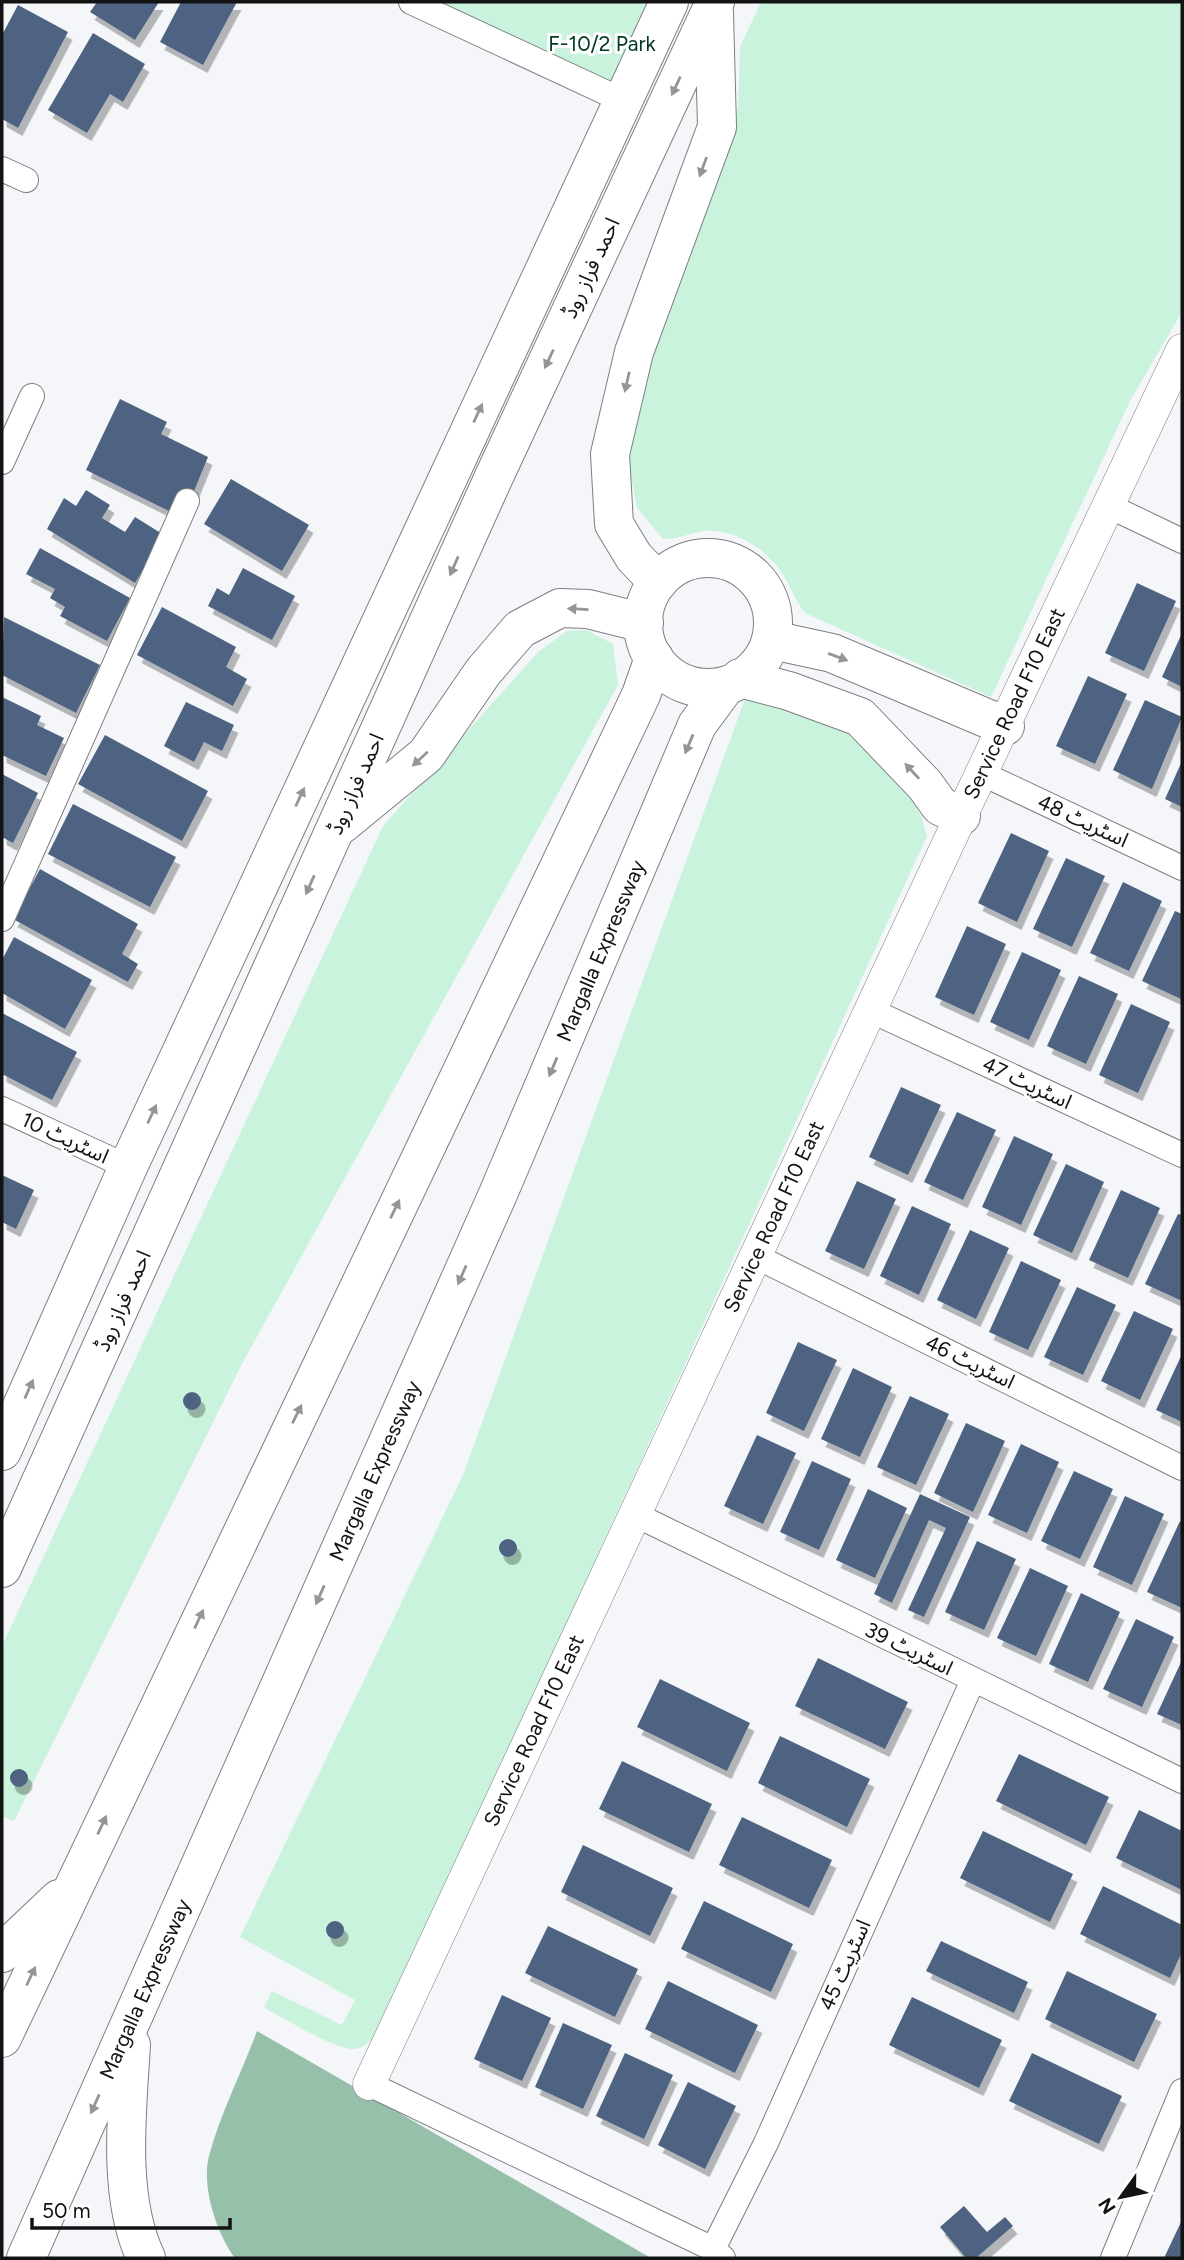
<svg xmlns="http://www.w3.org/2000/svg" width="1184" height="2260" font-family="Figtree,'Noto Sans Arabic',sans-serif">
<defs>
<filter id="shadow"><feDropShadow dx="4.5" dy="8" stdDeviation="0" flood-color="#0004"/></filter>
</defs>
<rect width="100%" height="100%" fill="#f4f6f9"/>
<path fill="#caf3dd" d="M411,2H669L624,101Z
M761,2H1182V312L1131,399L991,697L805,613C794,599 790,584 780,570C764,548 735,529 705,531C691,532 678,540 663,539L637,508L626,452L644,362L738,107L740,47Z
M586,630L613,644L618,685L244,1360L14,1821L2,1816V1646L383,826L538,652L567,631Z
M746,696L847,725L895,768L922,818L927,836L383,2023C376,2034 369,2047 355,2049C336,2051 283,2017 264,2008L272,1991L342,2025L355,2000L240,1937L463,1475Z"/>
<path fill="#96c0aa" d="M257,2031L651,2258H235C217,2234 201,2187 209,2156C220,2114 242,2072 257,2031Z"/>
<path fill="#4d6481" filter="url(#shadow)" d="M97,2H159L135,40L90,12Z
M181,2H237L203,65L160,42Z
M18,5L68,32L18,128L2,119V35Z
M93,33L145,64L123,102L110,94L87,133L48,110Z
M120,399L167,422L161,434L208,457L183,518L86,470Z
M231,479L309,525L282,571L204,524Z
M86,490L110,505L102,518L125,532L135,517L164,535L135,583L47,529L64,498L76,506Z
M40,548L130,598L107,641L60,616L65,607L50,598L55,589L26,574Z
M243,568L295,596L272,640L208,606L217,588L229,595Z
M1137,583L1176,601L1144,671L1105,653Z
M162,607L236,647L226,667L247,679L233,706L137,655Z
M4,617L100,665L76,713L2,675Z
M1182,633V687L1162,677Z
M1088,676L1127,694L1095,764L1056,746Z
M2,697L41,716L37,725L64,738L46,776L2,755Z
M1145,700L1182,717L1152,789L1113,770Z
M186,702L234,725L222,751L204,742L194,762L164,746Z
M105,735L208,791L182,841L78,784Z
M1182,761V807L1165,799Z
M2,774L38,793L13,843L2,837Z
M73,804L176,857L150,907L48,854Z
M1011,833L1049,851L1017,922L978,903Z
M1066,858L1105,876L1072,947L1033,929Z
M40,869L138,924L122,954L138,964L128,982L13,919Z
M1123,882L1162,901L1129,971L1090,953Z
M1175,911L1182,914L1181,999L1142,981Z
M967,926L1006,944L974,1015L935,997Z
M14,937L92,980L65,1029L2,993V960Z
M1022,952L1061,970L1029,1040L990,1022Z
M1079,976L1118,994L1086,1064L1047,1046Z
M1131,1004L1170,1022L1138,1093L1099,1075Z
M2,1013L77,1052L52,1100L2,1074Z
M901,1087L941,1105L908,1175L869,1157Z
M957,1112L996,1130L963,1200L924,1182Z
M1014,1136L1053,1154L1021,1225L982,1207Z
M1066,1164L1104,1182L1072,1253L1033,1235Z
M2,1175L34,1190L16,1229L2,1222Z
M857,1181L896,1199L864,1269L825,1251Z
M1121,1190L1160,1208L1128,1278L1089,1260Z
M912,1206L951,1224L919,1295L880,1276Z
M1178,1214L1182,1215V1301L1145,1284Z
M970,1230L1009,1248L976,1319L937,1300Z
M1021,1261L1061,1280L1028,1350L989,1332Z
M1077,1287L1116,1305L1083,1375L1044,1357Z
M1134,1311L1173,1329L1140,1400L1101,1381Z
M798,1342L837,1360L804,1431L766,1413Z
M1182,1354V1422L1156,1410Z
M853,1368L892,1387L860,1457L821,1439Z
M183 1401a9 9 0 1 1 18 0a9 9 0 1 1-18 0Z
M910,1396L949,1414L916,1485L877,1467Z
M966,1423L1005,1441L973,1512L934,1493Z
M757,1435L796,1453L763,1524L724,1506Z
M1021,1444L1059,1462L1027,1533L988,1515Z
M812,1461L851,1479L819,1550L780,1532Z
M1074,1471L1113,1489L1080,1559L1041,1541Z
M868,1489L907,1508L875,1578L836,1560Z
M920,1494L970,1517L924,1617L908,1610L946,1528L929,1520L892,1603L874,1594Z
M1125,1496L1164,1514L1132,1585L1093,1567Z
M1180,1521L1182,1523V1608L1147,1592Z
M499 1548a9 9 0 1 1 18 0a9 9 0 1 1-18 0Z
M977,1541L1016,1559L984,1630L945,1612Z
M1030,1568L1068,1586L1036,1656L997,1638Z
M1081,1593L1120,1612L1088,1682L1049,1664Z
M1136,1619L1174,1637L1142,1707L1103,1689Z
M818,1658L908,1702L885,1749L795,1706Z
M1182,1660V1725L1157,1714Z
M660,1679L750,1723L727,1771L637,1727Z
M780,1736L870,1779L847,1827L758,1783Z
M1019,1754L1109,1797L1086,1845L996,1801Z
M622,1761L712,1804L689,1852L599,1809Z
M10 1778a9 9 0 1 1 18 0a9 9 0 1 1-18 0Z
M1139,1810L1182,1831V1890L1116,1858Z
M742,1817L832,1860L809,1908L719,1865Z
M983,1831L1073,1874L1050,1922L960,1878Z
M583,1845L673,1888L650,1936L561,1892Z
M1103,1886L1182,1925V1952L1170,1978L1080,1934Z
M704,1901L793,1944L771,1992L681,1949Z
M326 1930a9 9 0 1 1 18 0a9 9 0 1 1-18 0Z
M548,1926L638,1969L615,2017L525,1973Z
M941,1941L1028,1982L1014,2013L926,1971Z
M1067,1971L1157,2014L1134,2062L1045,2019Z
M668,1981L758,2025L735,2073L645,2029Z
M502,1995L551,2018L522,2081L474,2059Z
M912,1997L1002,2040L979,2088L889,2045Z
M563,2023L612,2045L583,2109L535,2087Z
M625,2053L673,2075L644,2139L596,2116Z
M1032,2053L1122,2096L1099,2144L1009,2101Z
M688,2082L736,2106L705,2169L658,2145Z
M964,2206L987,2232L1005,2217L1013,2226L976,2258H966L940,2227Z
M1182,2220V2258H1164Z"/>
<g fill="none" stroke-linecap="round" stroke-linejoin="round">
<defs>
<path id="minor" d="M411,2L624,101
M2,169L26,180
M2,462L32,396
M1109,506L1182,541
M983,774L1182,868
M2,919L187,501
M872,1011L1182,1155
M2,1109L128,1167
M757,1257L1182,1468
M636,1515L1182,1781
M369,2084L713,2249L723,2258
M713,2249L766,2143L973,1680
M1113,2258L1182,2091"/>
<g id="tertiary">
<path id="s1" d="M369,2084L961,816L1182,350"/>
</g>
<g id="primary">
<circle cx="708" cy="623" r="65"/>
<path d="M658,582L634,557L614,524L610,454L634,352L717,127L714,13"/>
<path d="M772,640L832,653L1005,726"/>
<path d="M740,678L789,691L860,717L925,785L940,806L961,816"/>
<path d="M342,824L426,755L483,672L520,629L560,608L588,609L644,623"/>
<path d="M2,1451L128,1167L669,2"/>
<path d="M2,1568L492,481L715,2"/>
<path d="M2,1953L59,1899"/>
<path d="M2,2038L641,695L654,658"/>
<path d="M131,2045C127,2112 117,2197 146,2258"/>
<path id="s2" d="M26,2258L498,1194L697,725L725,687"/>
</g>
</defs>
<use href="#minor" stroke="#7d7f81" stroke-width="26"/>
<use href="#tertiary" stroke="#7d7f81" stroke-width="33"/>
<use href="#primary" stroke="#7d7f81" stroke-width="40"/>
<use href="#minor" stroke="#fff" stroke-width="24"/>
<use href="#tertiary" stroke="#fff" stroke-width="32"/>
<use href="#primary" stroke="#fff" stroke-width="38"/>
</g>
<defs><path id="oneway-solid" d="M-6-.8H1V-3.2L6.5 0L1 3.2V.8H-6Z" transform="scale(1.75)"/></defs>
<g fill="#959595">
<use href="#oneway-solid" transform="translate(676 86) rotate(115)"/>
<use href="#oneway-solid" transform="translate(703 167) rotate(110)"/>
<use href="#oneway-solid" transform="translate(549 359) rotate(115)"/>
<use href="#oneway-solid" transform="translate(627 382) rotate(103)"/>
<use href="#oneway-solid" transform="translate(478 413) rotate(-65)"/>
<use href="#oneway-solid" transform="translate(454 566) rotate(114)"/>
<use href="#oneway-solid" transform="translate(578 609) rotate(-177)"/>
<use href="#oneway-solid" transform="translate(838 657) rotate(20)"/>
<use href="#oneway-solid" transform="translate(689 744) rotate(113)"/>
<use href="#oneway-solid" transform="translate(420 759) rotate(137)"/>
<use href="#oneway-solid" transform="translate(912 771) rotate(-133)"/>
<use href="#oneway-solid" transform="translate(300 797) rotate(-65)"/>
<use href="#oneway-solid" transform="translate(310 885) rotate(114)"/>
<use href="#oneway-solid" transform="translate(553 1067) rotate(113)"/>
<use href="#oneway-solid" transform="translate(152 1114) rotate(-65)"/>
<use href="#oneway-solid" transform="translate(395 1209) rotate(-64)"/>
<use href="#oneway-solid" transform="translate(462 1275) rotate(114)"/>
<use href="#oneway-solid" transform="translate(29 1389) rotate(-66)"/>
<use href="#oneway-solid" transform="translate(297 1414) rotate(-64)"/>
<use href="#oneway-solid" transform="translate(320 1595) rotate(114)"/>
<use href="#oneway-solid" transform="translate(199 1619) rotate(-65)"/>
<use href="#oneway-solid" transform="translate(102 1825) rotate(-65)"/>
<use href="#oneway-solid" transform="translate(31 1976) rotate(-65)"/>
<use href="#oneway-solid" transform="translate(95 2104) rotate(114)"/>
</g>
<g text-anchor="middle" stroke-width="6" stroke-linejoin="round" paint-order="stroke">
<g font-size="21" fill="#003823" stroke="#fff">
<text x="602" y="51">F-10/2 Park</text>
</g>
<g font-size="21" fill="#131314" stroke="#fff">
<text transform="translate(591 268) rotate(-65)" y="7">احمد فراز روڈ</text>
<text dy="7" stroke="none"><textPath href="#s1" startOffset="1524">Service Road F10 East</textPath></text>
<text transform="translate(356 784) rotate(-66)" y="7">احمد فراز روڈ</text>
<text transform="translate(1083 821) rotate(25)" y="7">اسٹریٹ 48</text>
<text dy="7" stroke="none"><textPath href="#s2" startOffset="1428">Margalla Expressway</textPath></text>
<text transform="translate(1027 1083) rotate(25)" y="7">اسٹریٹ 47</text>
<text transform="translate(65 1138) rotate(25)" y="7">اسٹریٹ 10</text>
<text dy="7" stroke="none"><textPath href="#s1" startOffset="957">Service Road F10 East</textPath></text>
<text transform="translate(123 1301) rotate(-66)" y="7">احمد فراز روڈ</text>
<text transform="translate(970 1362) rotate(26)" y="7">اسٹریٹ 46</text>
<text dy="7" stroke="none"><textPath href="#s2" startOffset="861">Margalla Expressway</textPath></text>
<text transform="translate(909 1649) rotate(26)" y="7">اسٹریٹ 39</text>
<text dy="7" stroke="none"><textPath href="#s1" startOffset="390">Service Road F10 East</textPath></text>
<text transform="translate(845 1965) rotate(-66)" y="7">اسٹریٹ 45</text>
<text dy="7" stroke="none"><textPath href="#s2" startOffset="294">Margalla Expressway</textPath></text>
</g>
</g>
<rect width="1184" height="2260" fill="none" stroke="#131314" stroke-width="7"/>
<g transform="translate(1121 2197) rotate(237)" stroke="#ffffff" stroke-width="5" paint-order="stroke">
<path d="M0-5L12 26L0 18L-12 26Z" fill="#131314"/>
<text y="-10" font-size="19" font-weight="bold" text-anchor="middle" fill="#131314">N</text>
</g>
<path d="M32 2218v10h198v-10" fill="none" stroke="#131314" stroke-width="3.5"/>
<text x="42" y="2218" font-size="21" fill="#131314" stroke="#ffffff" stroke-width="5" paint-order="stroke">50 m</text>
</svg>
